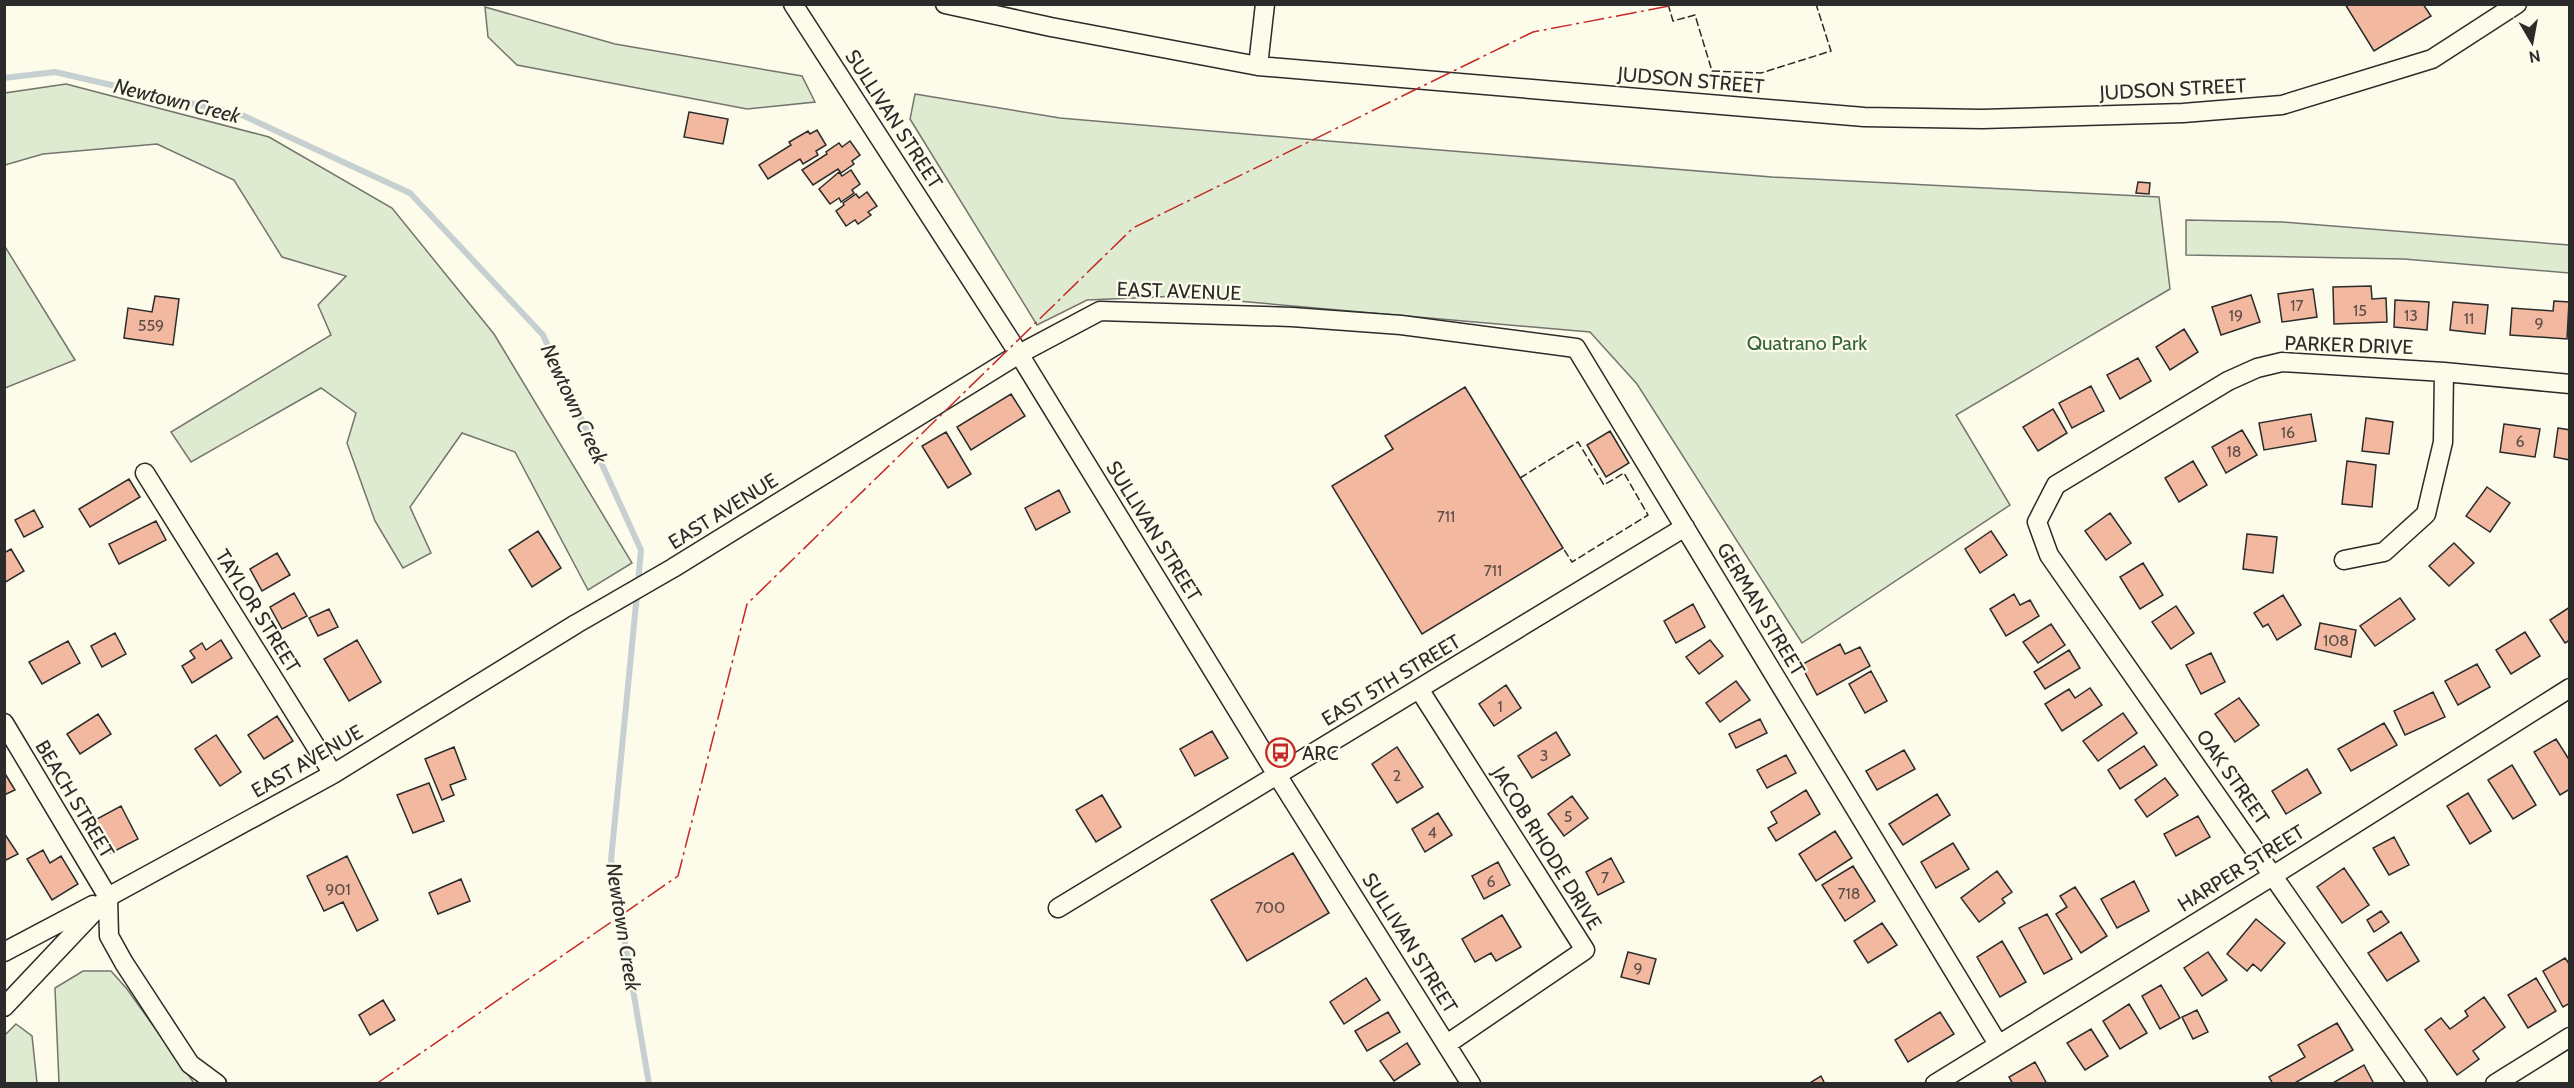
<svg xmlns="http://www.w3.org/2000/svg" width="2574" height="1088" font-family="Cabin,sans-serif">
<rect width="100%" height="100%" fill="#fdfbea"/>
<path fill="#deebd1" stroke="#74746e" stroke-width="1.5" d="M485,7L615,44L802,76L815,102L747,109L517,65L488,37Z
M66,84L269,137L392,208L494,334L632,563L588,590L515,452L462,433L410,507L431,553L403,568L375,521L347,443L356,413L321,388L191,462L171,432L331,335L318,305L346,276L282,257L234,180L157,144L43,154L5,165V93Z
M915,94L1060,118L1316,140L1772,177L2159,197L2170,289L1956,415L2010,505L1802,643L1637,384L1590,332L1180,296L1087,300L1037,325L910,119Z
M2186,220L2283,222L2569,245V273L2404,259L2186,255Z
M4,245L75,360L5,388H4Z
M83,971H111L127,989L194,1083H59L55,988Z
M16,1024L32,1036L37,1083H5V1035Z"/>
<g fill="none" stroke-linecap="round" stroke-linejoin="round">
<path stroke="#c7d0d0" stroke-width="6" d="M4,78L55,72L242,115L410,193L543,335L641,550L638,583
M637,594L611,860L649,1084"/>
</g>
<path fill="#f2b8a0" stroke="#2b2b2b" stroke-width="1.5" d="M2345,4H2423L2431,16L2374,51Z
M689,112L728,119L723,144L684,137Z
M817,130L826,145L816,151L818,155L803,164L800,159L768,179L759,165L791,145L789,142L808,131L810,134Z
M850,141L860,155L852,161L854,164L841,173L838,169L813,185L802,170L827,154L826,152L839,143L842,147Z
M851,170L860,184L852,190L854,193L841,202L839,198L830,204L819,189L839,172L842,176Z
M2138,182L2150,183L2149,194L2136,193Z
M867,192L877,206L868,212L871,215L858,224L855,220L846,226L836,211L844,205L843,203L856,194L859,198Z
M2371,286L2372,299L2386,298L2387,322L2334,324L2333,287Z
M2313,289L2317,317L2282,322L2278,294Z
M2251,295L2260,322L2221,335L2212,307Z
M155,296L179,299L173,345L124,338L128,308L152,312Z
M2395,300L2429,302L2427,330L2394,327Z
M2554,301L2569,302L2567,339L2510,335L2512,308L2553,311Z
M2453,302L2488,305L2485,334L2450,330Z
M2184,329L2198,352L2170,370L2156,347Z
M2138,358L2151,381L2120,399L2107,375Z
M2091,386L2104,411L2072,428L2059,403Z
M1465,387L1563,548L1422,634L1332,486L1393,449L1385,436Z
M1011,394L1025,416L971,450L957,427Z
M2053,409L2067,433L2038,451L2023,427Z
M2311,414L2316,441L2264,450L2259,423Z
M2366,418L2393,422L2389,454L2362,451Z
M2504,424L2540,429L2535,457L2500,452Z
M2558,428L2570,430V460L2554,457Z
M2242,430L2257,455L2226,473L2212,447Z
M1610,431L1629,463L1606,477L1587,445Z
M946,432L971,474L948,488L922,446Z
M2193,461L2207,485L2179,502L2165,478Z
M2347,461L2376,465L2372,507L2342,504Z
M129,479L140,497L90,527L79,509Z
M2487,487L2510,503L2490,532L2466,516Z
M1059,490L1070,512L1036,530L1025,508Z
M34,510L43,527L24,537L15,520Z
M2110,513L2131,543L2106,560L2085,531Z
M156,521L166,540L119,564L109,544Z
M538,531L561,568L532,587L509,550Z
M1991,531L2007,555L1980,573L1965,549Z
M2247,534L2277,537L2273,573L2243,569Z
M2454,543L2474,563L2449,586L2429,566Z
M11,549L24,571L4,583V553Z
M277,553L290,575L262,591L250,569Z
M2143,563L2163,595L2140,609L2120,577Z
M294,593L307,616L282,629L270,607Z
M2014,594L2020,605L2030,600L2039,616L2006,636L1990,609Z
M2283,595L2301,625L2277,640L2268,624L2263,627L2254,613Z
M2400,598L2415,619L2375,646L2360,626Z
M1693,604L1705,627L1676,643L1664,621Z
M2176,606L2194,633L2171,649L2152,622Z
M2570,607V640L2565,643L2550,620Z
M329,609L338,627L318,636L309,618Z
M2320,623L2356,630L2351,657L2315,649Z
M2051,624L2065,645L2038,663L2023,642Z
M2525,632L2540,656L2511,674L2496,650Z
M115,633L126,654L102,667L91,646Z
M221,640L232,658L192,683L182,666L195,658L190,651L202,643L206,650Z
M357,640L381,682L349,701L324,659Z
M1710,640L1723,656L1699,674L1686,657Z
M68,641L80,663L42,684L29,662Z
M1840,644L1845,654L1860,647L1870,666L1817,695L1801,665Z
M2069,650L2080,668L2045,689L2034,672Z
M2211,653L2225,682L2201,694L2186,665Z
M2477,664L2490,687L2458,705L2445,681Z
M1871,671L1887,701L1865,713L1849,684Z
M1736,681L1750,700L1720,722L1706,703Z
M1506,685L1521,708L1494,726L1479,704Z
M2090,688L2102,705L2062,731L2045,704L2069,689L2075,698Z
M2433,692L2445,717L2405,735L2394,711Z
M2239,698L2259,725L2235,742L2215,714Z
M2123,713L2137,733L2098,761L2083,741Z
M98,714L111,734L80,754L67,734Z
M277,716L293,741L264,759L248,735Z
M1760,719L1767,733L1736,748L1729,734Z
M2384,723L2397,745L2351,771L2338,749Z
M1212,731L1228,758L1195,776L1180,749Z
M1556,732L1570,755L1532,778L1518,756Z
M216,735L241,772L220,786L195,749Z
M2556,739L2570,761V789L2560,795L2534,752Z
M2144,746L2157,765L2120,789L2108,770Z
M454,747L466,779L450,785L454,795L442,800L425,759Z
M1397,747L1423,787L1397,803L1372,764Z
M1904,750L1915,769L1877,790L1866,771Z
M1786,755L1796,773L1767,788L1757,770Z
M2512,765L2536,805L2513,819L2488,780Z
M2307,769L2321,793L2286,814L2272,791Z
M4,772L15,790L4,795Z
M2165,778L2178,795L2147,817L2135,800Z
M429,783L444,821L413,833L397,795Z
M1806,790L1820,814L1776,841L1768,828L1777,823L1771,812Z
M2468,793L2491,831L2470,844L2447,806Z
M1937,794L1950,815L1903,845L1889,824Z
M1102,795L1121,827L1096,842L1076,810Z
M1572,796L1588,818L1564,836L1548,814Z
M121,806L138,839L111,853L95,820Z
M1438,813L1452,835L1425,852L1412,829Z
M2198,816L2210,837L2176,856L2164,834Z
M1835,831L1852,858L1816,881L1799,854Z
M4,833L18,854L4,861Z
M2394,837L2409,865L2389,875L2373,848Z
M1953,843L1969,869L1936,888L1921,862Z
M43,850L50,863L61,856L78,884L52,900L27,859Z
M1293,853L1329,913L1247,961L1211,900Z
M347,856L378,920L357,931L343,902L324,911L307,876Z
M1611,858L1624,882L1598,895L1586,872Z
M1498,862L1510,885L1484,899L1472,876Z
M1853,866L1875,901L1845,921L1822,885Z
M2344,868L2369,905L2342,923L2317,887Z
M1997,871L2012,892L2002,899L2005,903L1979,922L1961,898Z
M461,879L470,901L438,914L429,893Z
M2134,881L2149,911L2117,928L2101,899Z
M2075,887L2107,936L2081,953L2056,914L2067,907L2060,896Z
M2381,911L2389,922L2374,932L2367,920Z
M2047,914L2072,959L2044,974L2019,928Z
M1502,915L1521,947L1496,961L1491,953L1475,962L1462,939Z
M2256,919L2285,943L2261,971L2253,964L2247,971L2227,954Z
M1882,923L1897,945L1868,963L1854,941Z
M2401,932L2419,961L2387,981L2368,953Z
M2002,941L2026,982L2000,997L1977,957Z
M1628,952L1656,959L1649,984L1621,977Z
M2208,952L2227,980L2202,996L2184,968Z
M2565,958L2570,965V1003L2563,1007L2543,971Z
M1366,978L1380,1000L1344,1024L1330,1002Z
M2536,978L2556,1011L2528,1028L2508,995Z
M2161,985L2180,1018L2160,1029L2142,996Z
M2484,997L2505,1027L2473,1051L2479,1059L2457,1075L2425,1030L2441,1018L2450,1029L2468,1016L2465,1011Z
M383,1000L395,1020L370,1035L359,1015Z
M2129,1004L2147,1033L2120,1049L2103,1021Z
M2197,1010L2208,1032L2193,1039L2182,1017Z
M1388,1012L1400,1032L1367,1051L1355,1031Z
M1940,1012L1954,1034L1908,1062L1895,1040Z
M2337,1023L2353,1050L2293,1084H2273L2269,1077L2305,1057L2298,1045Z
M2091,1029L2108,1056L2085,1070L2067,1043Z
M1407,1043L1420,1064L1394,1081L1380,1061Z
M2035,1062L2047,1084H2013L2009,1077Z
M2364,1065L2374,1084H2331Z
M1821,1076L1825,1084H1808Z"/>
<g fill="none" stroke-linecap="round" stroke-linejoin="round">
<defs>
<path id="minor" d="M793,4L1019,354L1277,775L1471,1084
M945,4L1051,27L1258,66L1864,117L1982,119L2183,113L2282,105L2432,59L2517,4
M1258,66L1265,4
M145,473L333,774
M2344,560L2384,552L2426,514L2443,442L2444,372
M1419,689L1585,950L1447,1044
M4,723L108,897L109,936L124,963L190,1064L217,1084
M1058,908L1685,527
M4,952L93,905
M4,1007L108,897L333,774L576,624L673,568L1019,354L1100,311L1292,317L1401,325L1576,348L1998,1044
M1935,1084L2274,875L2570,688
M2418,1084L2049,555L2037,522L2056,485L2228,381L2257,368L2282,362L2444,372L2570,384
M2495,1084L2570,1037"/>
</defs>
<use href="#minor" stroke="#2b2b2b" stroke-width="21"/>
<use href="#minor" stroke="#fdfbea" stroke-width="18"/>
<path stroke="#2b2b2b" stroke-width="1.5" stroke-dasharray="8 3" stroke-linecap="butt" d="M1668,4L1673,21L1695,15L1712,71L1761,73L1831,51L1816,4
M1520,478L1578,442L1604,485L1624,473L1648,515L1572,562L1563,548"/>
<path stroke="#c62828" stroke-width="1.5" stroke-dasharray="21 4.5 3 4.5" stroke-linecap="butt" d="M376,1084L678,876L747,604L1133,228L1533,32L1680,4"/>
</g>
<defs>
<symbol id="bus-ring" viewBox="-11 -11 22 22"><circle r="9.5" fill="#fdfbea" stroke="#c62828" stroke-width="1.5"/><path d="M-5-6H5V4H4V6H2V4H-2V6H-4V4H-5ZM-3.5-4V0h7V-4ZM-3.5 1.2v1.5H-2V1.2ZM2 1.2v1.5H3.5V1.2Z" fill="#c62828"/></symbol>
</defs>
<g fill-rule="evenodd">
<use href="#bus-ring" x="1264" y="736" width="33" height="33"/>
</g>
<g text-anchor="middle" stroke-width="4.5" stroke-linejoin="round" paint-order="stroke">
<g font-size="16" fill="#5d4e48">
<text x="2297" y="311">17</text>
<text x="2360" y="316">15</text>
<text x="2236" y="321">19</text>
<text x="2411" y="321">13</text>
<text x="2469" y="324">11</text>
<text x="2539" y="329">9</text>
<text x="151" y="331">559</text>
<text x="2288" y="438">16</text>
<text x="2520" y="447">6</text>
<text x="2234" y="457">18</text>
<text x="1446" y="522">711</text>
<text x="1493" y="576">711</text>
<text x="2336" y="646">108</text>
<text x="1500" y="712">1</text>
<text x="1544" y="761">3</text>
<text x="1397" y="781">2</text>
<text x="1568" y="822">5</text>
<text x="1432" y="838">4</text>
<text x="1605" y="883">7</text>
<text x="1491" y="887">6</text>
<text x="338" y="895">901</text>
<text x="1849" y="899">718</text>
<text x="1270" y="913">700</text>
<text x="1638" y="974">9</text>
</g>
<g font-size="20" fill="#2b2b2b" stroke="#fdfbea">
<text transform="translate(1691 80) rotate(5)" y="7">JUDSON STREET</text>
<text transform="translate(2173 89) rotate(-3)" y="7">JUDSON STREET</text>
<text transform="translate(894 119) rotate(57)" y="7">SULLIVAN STREET</text>
<text transform="translate(1179 291) rotate(2)" y="7">EAST AVENUE</text>
<text transform="translate(2349 345) rotate(2)" y="7">PARKER DRIVE</text>
<text transform="translate(723 511) rotate(-32)" y="7">EAST AVENUE</text>
<text transform="translate(1154 531) rotate(58)" y="7">SULLIVAN STREET</text>
<text transform="translate(1761 609) rotate(59)" y="7">GERMAN STREET</text>
<text transform="translate(258 611) rotate(58)" y="7">TAYLOR STREET</text>
<text transform="translate(1391 680) rotate(-31)" y="7">EAST 5TH STREET</text>
<text transform="translate(307 761) rotate(-30)" y="7">EAST AVENUE</text>
<text transform="translate(2233 777) rotate(55)" y="7">OAK STREET</text>
<text transform="translate(75 799) rotate(59)" y="7">BEACH STREET</text>
<text transform="translate(1547 848) rotate(58)" y="7">JACOB RHODE DRIVE</text>
<text transform="translate(2241 868) rotate(-32)" y="7">HARPER STREET</text>
<text transform="translate(1410 943) rotate(58)" y="7">SULLIVAN STREET</text>
</g>
<g font-size="20" fill="#34623c" stroke="#fdfbea">
<text x="1807" y="350">Quatrano Park</text>
</g>
<g font-size="20" fill="#2b2b2b" stroke="#fdfbea" text-anchor="start">
<text x="1302" y="760">ARC</text>
</g>
<g font-size="21" font-style="italic" fill="#2b2b2b" stroke="#fdfbea">
<text transform="translate(177 101) rotate(14)" y="7">Newtown Creek</text>
<text transform="translate(574 404) rotate(65)" y="7">Newtown Creek</text>
<text transform="translate(623 927) rotate(81)" y="7">Newtown Creek</text>
</g>
</g>
<rect width="2574" height="1088" fill="none" stroke="#2b2b2b" stroke-width="12"/>
<g transform="translate(2532 42) rotate(170)" stroke="#fdfbea" stroke-width="4.5" paint-order="stroke">
<path d="M0-4.5L10 22L0 15L-10 22Z" fill="#2b2b2b"/>
<text y="-9" font-size="16" font-weight="bold" text-anchor="middle" fill="#2b2b2b">N</text>
</g>
</svg>
